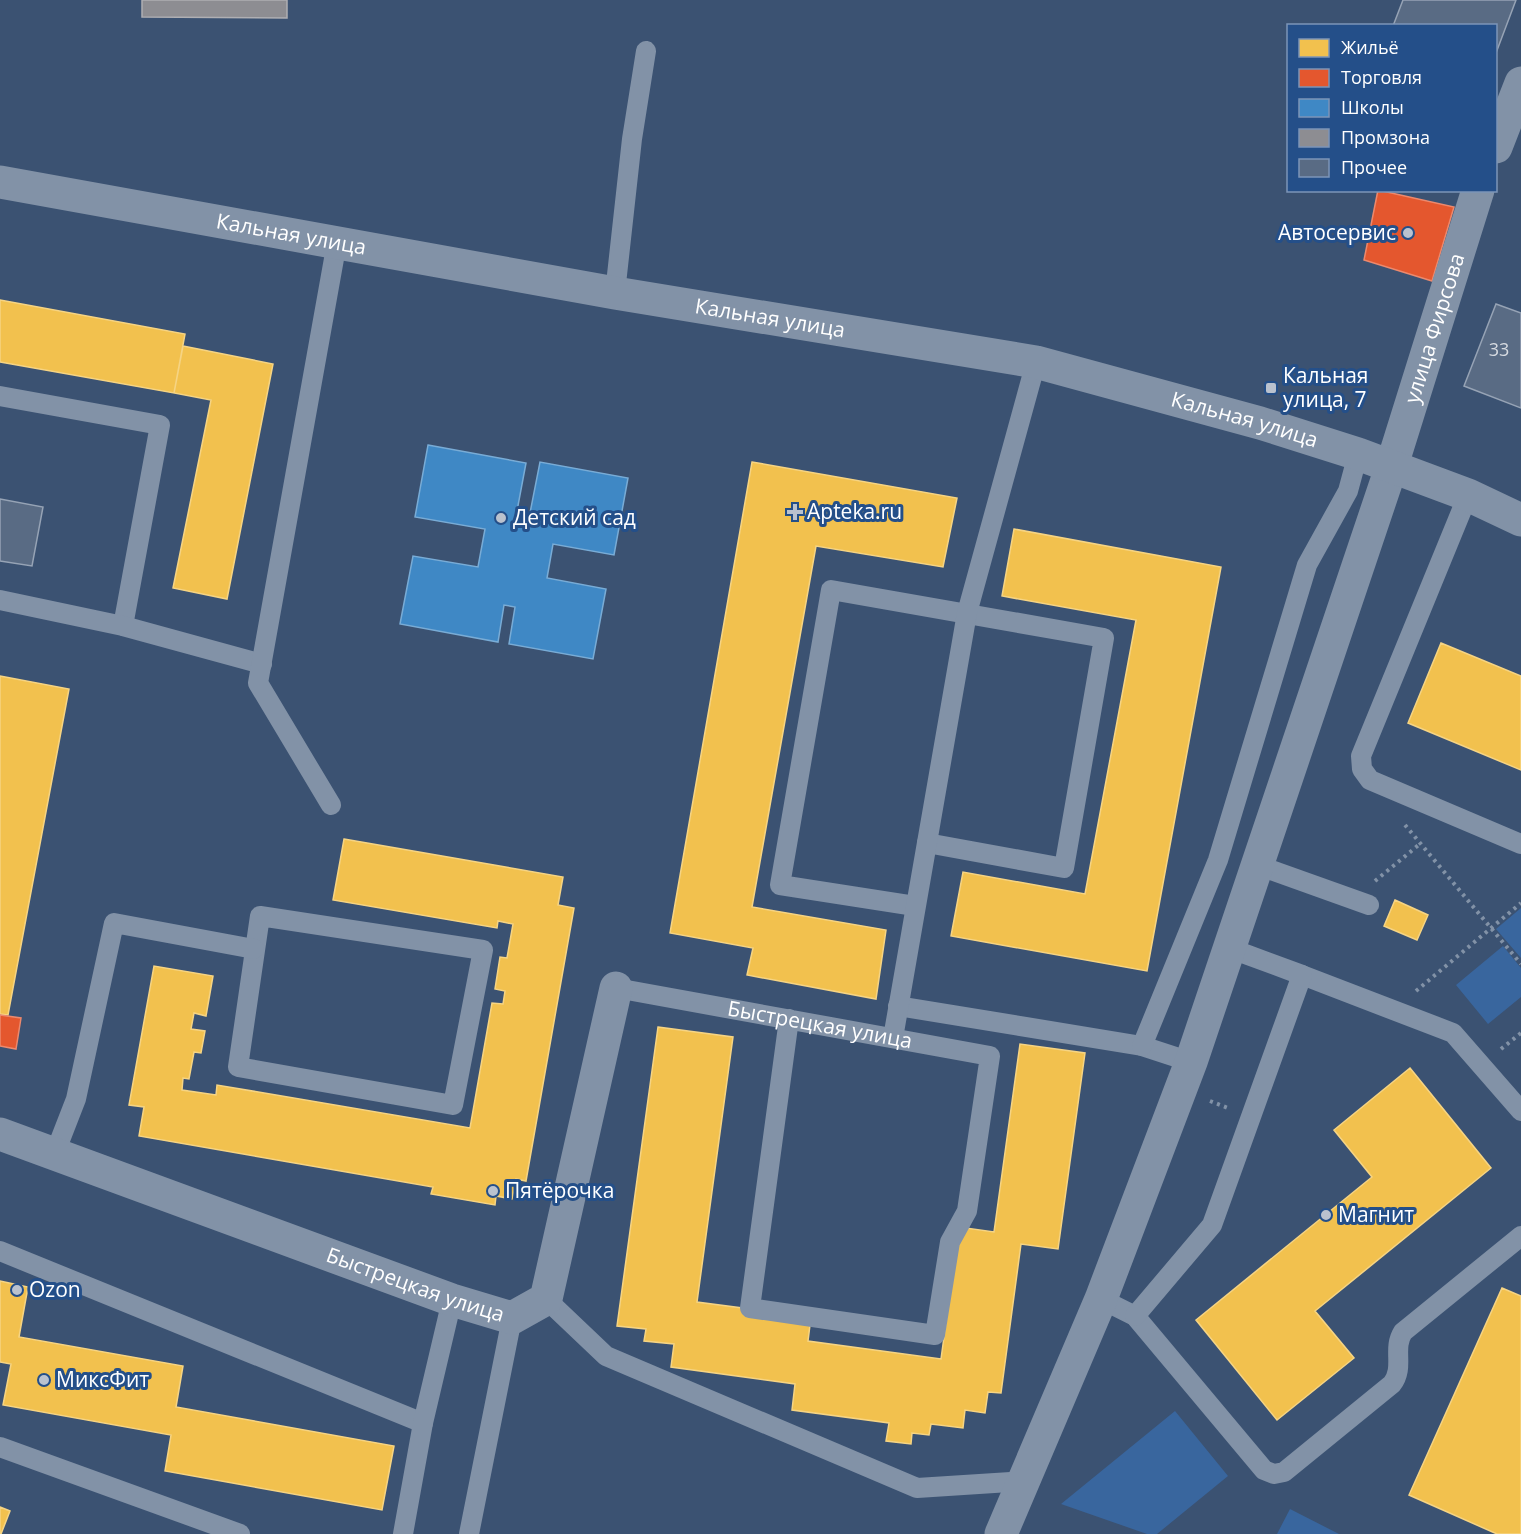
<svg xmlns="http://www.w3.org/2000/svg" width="1521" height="1534" font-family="'Open Sans',sans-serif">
<rect width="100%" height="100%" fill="#3b5272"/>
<path fill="#39669e" d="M1521,908V958L1496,929Z
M1503,946L1521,968V997L1488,1024L1456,985Z
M1175,1411L1228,1476L1157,1534H1147L1061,1504Z
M1290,1509L1339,1534H1277Z"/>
<path fill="#f2c14e" stroke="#f6d483" stroke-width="1.5" d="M0,300L185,334L174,393L0,362Z
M183,346L273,364L227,599L173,588L211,400L174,393Z
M752,462L957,498L943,567L816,546L752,907L886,930L876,999L747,975L753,948L670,933Z
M1014,529L1221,567L1147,971L951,936L963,872L1085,894L1136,620L1002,596Z
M1441,643L1521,676V770L1408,723Z
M0,676L69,689L8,1015L0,1014Z
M344,839L563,877L558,905L574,908L526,1181L516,1179L512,1199L496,1196L495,1205L431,1194L433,1187L139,1136L144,1107L129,1105L154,966L213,976L206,1016L194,1013L191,1029L205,1031L201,1053L194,1052L189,1079L183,1078L182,1090L216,1095L217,1085L470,1128L492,1003L503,1004L505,991L495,989L500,957L507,958L513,924L498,921L497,928L333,900Z
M1395,900L1428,915L1417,940L1384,926Z
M658,1027L733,1037L697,1302L811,1317L808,1341L941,1359L959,1227L994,1232L1020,1044L1085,1053L1058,1249L1021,1244L1001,1393L988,1392L985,1413L965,1410L963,1428L931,1424L929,1435L912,1433L911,1444L886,1441L889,1423L792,1410L795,1384L671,1367L674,1344L644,1341L646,1329L617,1326Z
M1410,1068L1491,1168L1315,1311L1354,1358L1277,1420L1196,1320L1372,1177L1334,1130Z
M0,1281L28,1287L19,1337L183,1366L176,1407L394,1446L382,1510L165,1471L171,1435L3,1405L11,1364L0,1362Z
M1502,1288L1521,1296V1534H1497L1409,1495Z
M0,1507L10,1511L1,1534H0Z"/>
<path fill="#e4572e" stroke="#ec896d" stroke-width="1.5" d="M1378,190L1454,207L1432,281L1364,260Z
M0,1015L21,1018L16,1049L0,1046Z"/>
<path fill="#3f88c5" stroke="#79acd6" stroke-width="1.5" d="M428,445L526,463L517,511L530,513L540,462L628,478L614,555L553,544L547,578L606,589L593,659L509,644L515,607L504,605L498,642L400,624L413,556L478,567L485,529L415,517Z"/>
<path fill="#8d8d92" stroke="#afafb3" stroke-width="1.5" d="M142,0H287V18L142,17Z"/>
<path fill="#596b84" stroke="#96a3b5" stroke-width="1.5" d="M1403,0H1516L1496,53V26H1393Z
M1496,304L1521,313V408L1464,386Z
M0,499L43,507L32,566L0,561Z"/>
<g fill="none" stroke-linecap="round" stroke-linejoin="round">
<path stroke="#8292a7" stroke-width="4" stroke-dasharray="3 4.5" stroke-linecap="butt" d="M1405,825L1521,964
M1375,881L1421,843
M1416,991L1521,903
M1501,1049L1521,1033
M1210,1101L1228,1108"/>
<g stroke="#8292a7" stroke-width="20">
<path d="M615,293L632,139L646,51"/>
<path d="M0,396L160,425L123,626"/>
<path d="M1468,495L1361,756L1362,769L1370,780L1521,844"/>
<path d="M0,600L123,626L262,664"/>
<path d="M331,805L258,683L337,242"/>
<path d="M1257,865L1369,905"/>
<path d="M915,906L780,885L831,590L1104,638L1064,868L927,843"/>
<path d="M260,916L483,950L453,1105L238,1067Z"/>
<path d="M1302,975L1453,1033L1521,1111"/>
<path id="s1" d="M616,988C741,1011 866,1033 990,1056L967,1211L950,1242L935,1335L750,1308L789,1019"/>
<path d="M898,1006L1142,1046L1191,1062"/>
<path d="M893,1038L967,613L1036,362"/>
<path d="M1142,1046L1218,860L1307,565L1348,491L1358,454"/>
<path d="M55,1153L76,1099L114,923L254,949"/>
<path d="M0,1251L423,1423"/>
<path d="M546,1299L606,1356L917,1488L1025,1481"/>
<path d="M1101,1299L1135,1316L1264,1470L1274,1474L1284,1472L1392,1384C1405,1367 1392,1349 1403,1332L1521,1236"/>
<path d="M1135,1316L1212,1225L1302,975L1229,948"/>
<path d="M0,1447L240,1534"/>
<path d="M403,1534L423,1423L452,1300"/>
<path d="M469,1534L512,1318"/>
</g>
<g stroke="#8292a7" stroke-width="33">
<path d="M1496,147L1521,83"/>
<path id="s2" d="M0,1134L452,1300L512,1318L546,1299L616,988"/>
<path id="s3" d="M1001,1534L1101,1299L1191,1062L1392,465L1478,190"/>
</g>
<path stroke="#8292a7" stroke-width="33" id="s4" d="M0,182L615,293L1036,362L1260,423L1358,454L1468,495L1521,520"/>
</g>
<g fill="#bac2ce" stroke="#244f89" stroke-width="2">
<circle cx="1408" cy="233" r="6"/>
<rect x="1265" y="382" width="12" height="12" rx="3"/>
<path d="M792 503h6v6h6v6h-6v6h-6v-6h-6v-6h6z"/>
<circle cx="501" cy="518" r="6"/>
<circle cx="493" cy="1191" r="6"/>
<circle cx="1326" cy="1215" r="6"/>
<circle cx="17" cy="1290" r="6"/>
<circle cx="44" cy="1380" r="6"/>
</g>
<g text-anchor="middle" stroke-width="6" stroke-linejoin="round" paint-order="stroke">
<g font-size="18" fill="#d6dae0">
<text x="1499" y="356">33</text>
</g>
<g font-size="21" fill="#fff" stroke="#244f89" text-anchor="start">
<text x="1396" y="240" text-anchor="end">Автосервис</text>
<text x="1283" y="383">Кальная<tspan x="1283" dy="24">улица, 7</tspan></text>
<text x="807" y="519">Apteka.ru</text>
<text x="513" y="525">Детский сад</text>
<text x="505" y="1198">Пятёрочка</text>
<text x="1338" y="1222">Магнит</text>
<text x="29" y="1297">Ozon</text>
<text x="56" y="1387">МиксФит</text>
</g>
<g font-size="21" fill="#fff" stroke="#244f89">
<text dy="7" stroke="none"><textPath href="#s4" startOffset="296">Кальная улица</textPath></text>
<text dy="7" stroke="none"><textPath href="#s4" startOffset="782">Кальная улица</textPath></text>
<text dy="7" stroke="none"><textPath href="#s3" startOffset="1282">улица Фирсова</textPath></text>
<text dy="7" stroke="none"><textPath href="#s4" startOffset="1268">Кальная улица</textPath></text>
<text dy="7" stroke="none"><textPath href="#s1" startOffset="207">Быстрецкая улица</textPath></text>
<text dy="7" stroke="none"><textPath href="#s2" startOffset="442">Быстрецкая улица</textPath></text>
</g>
</g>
<rect x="1287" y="24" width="210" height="168" fill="#244f89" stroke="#7c95b8" stroke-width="1.5"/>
<rect x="1299" y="39" width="30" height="18" fill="#f2c14e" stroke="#7c95b8" stroke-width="1.5"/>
<text x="1341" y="54" font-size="18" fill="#ffffff">Жильё</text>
<rect x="1299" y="69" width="30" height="18" fill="#e4572e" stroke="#7c95b8" stroke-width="1.5"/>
<text x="1341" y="84" font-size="18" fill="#ffffff">Торговля</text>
<rect x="1299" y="99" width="30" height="18" fill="#3f88c5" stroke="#7c95b8" stroke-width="1.5"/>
<text x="1341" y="114" font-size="18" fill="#ffffff">Школы</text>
<rect x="1299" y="129" width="30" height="18" fill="#8d8d92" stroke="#7c95b8" stroke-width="1.5"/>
<text x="1341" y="144" font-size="18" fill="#ffffff">Промзона</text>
<rect x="1299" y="159" width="30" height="18" fill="#596b84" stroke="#7c95b8" stroke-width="1.5"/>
<text x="1341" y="174" font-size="18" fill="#ffffff">Прочее</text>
</svg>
